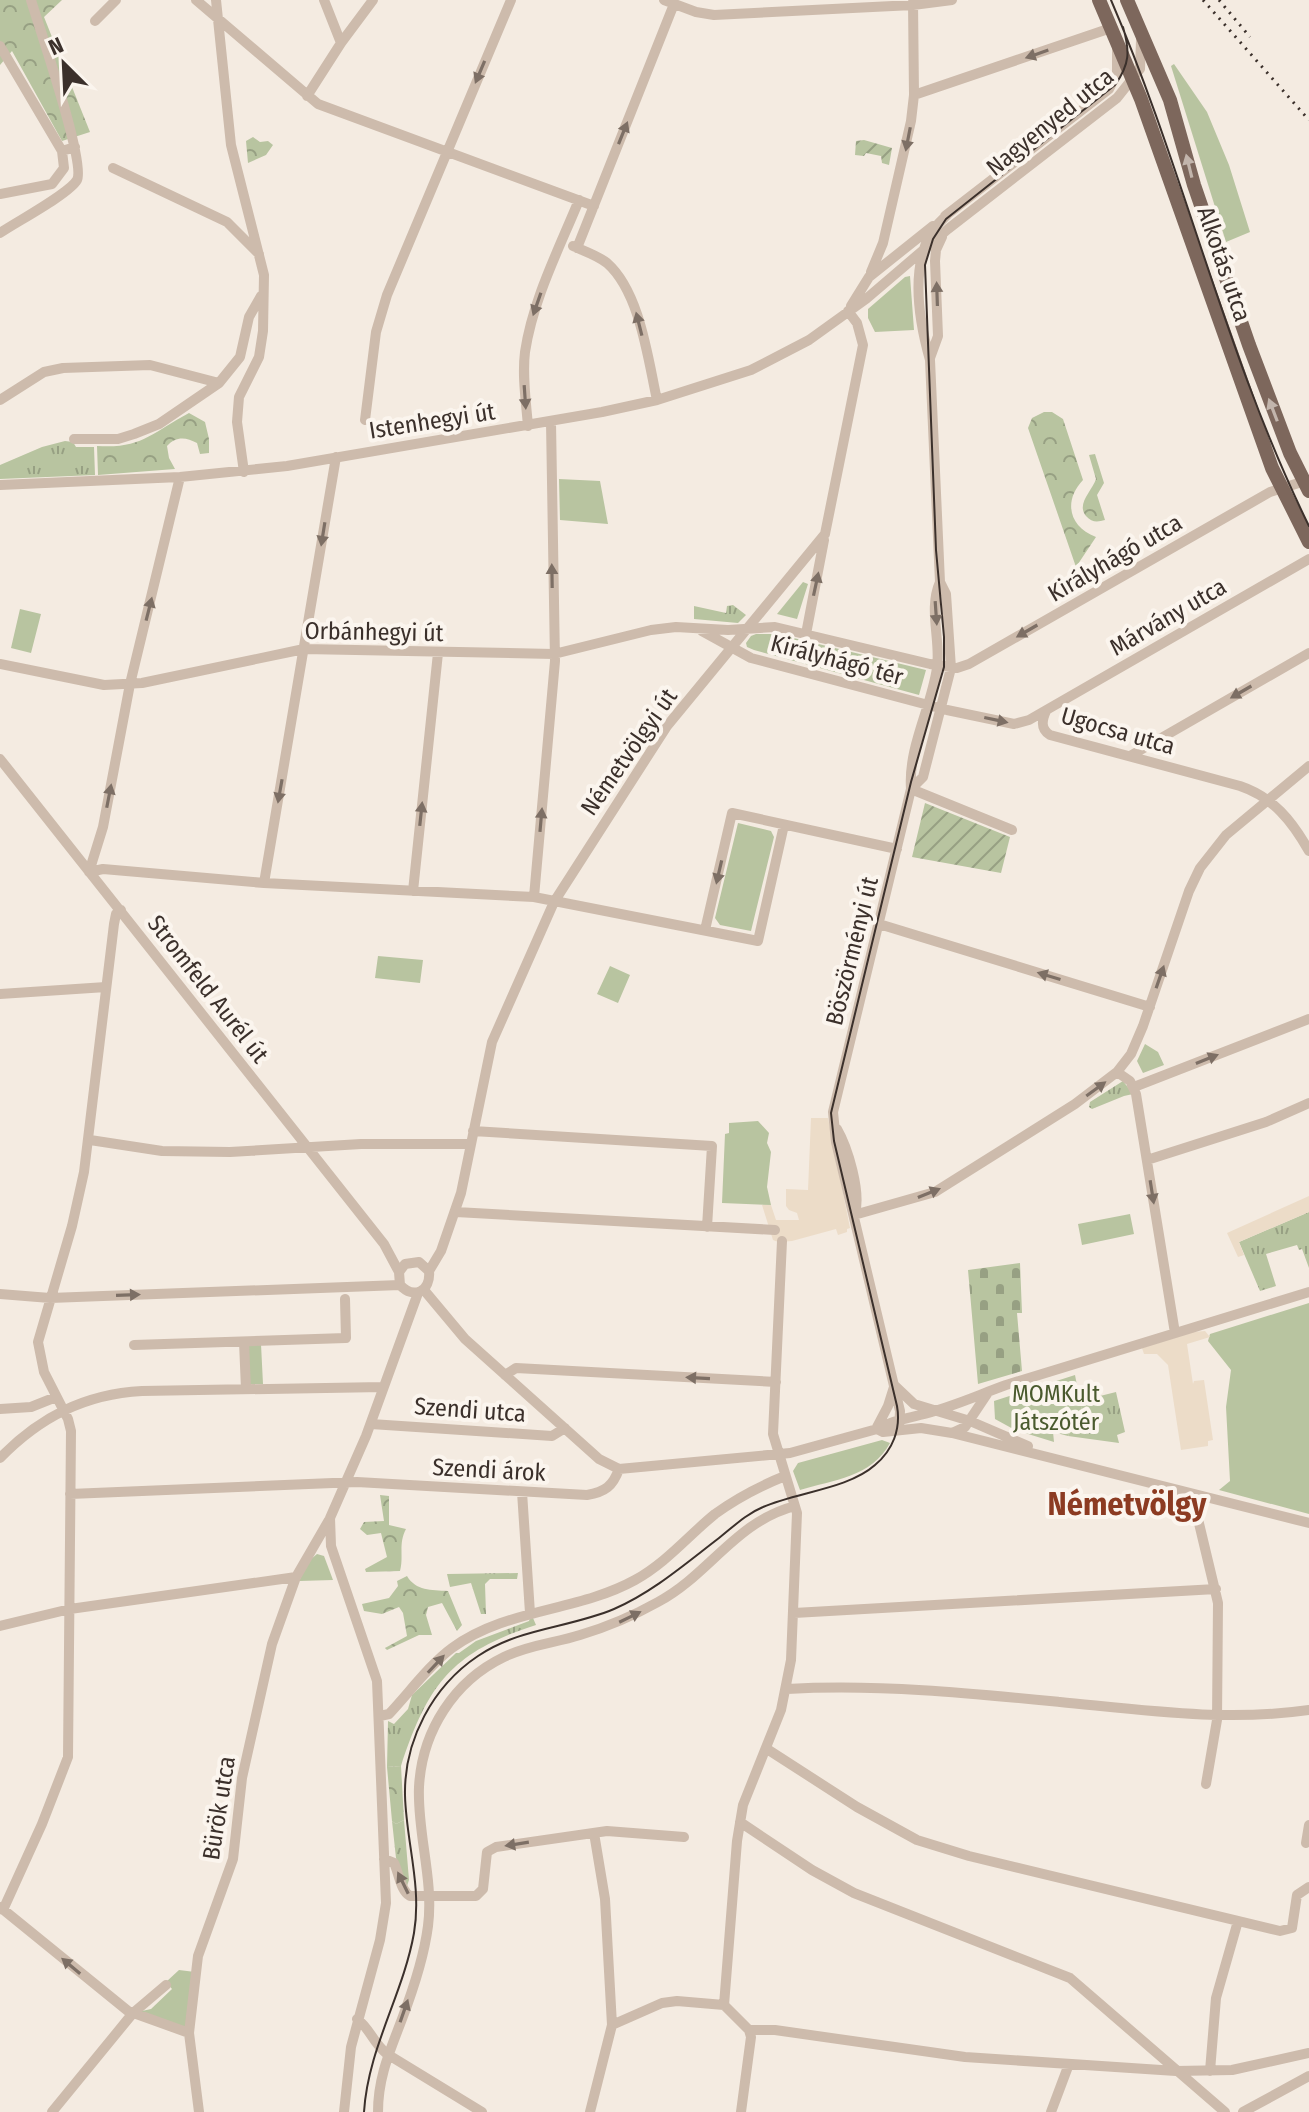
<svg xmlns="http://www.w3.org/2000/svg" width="1309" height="2112" font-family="'Fira Sans Condensed',sans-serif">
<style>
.grass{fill:url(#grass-tufts)}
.forest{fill:url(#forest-crowns)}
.cemetery{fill:url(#cemetery-stones)}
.park{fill:#b8c4a0}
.garden{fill:url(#garden-furrows)}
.plaza{fill:#ecdcc8}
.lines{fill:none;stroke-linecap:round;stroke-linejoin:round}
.stream{stroke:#7fb0b2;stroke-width:3}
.minor{stroke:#cdbbac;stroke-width:10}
.major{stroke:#7d675c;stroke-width:14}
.tram{stroke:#3b302b;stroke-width:2}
.rail{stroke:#3b302b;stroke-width:3;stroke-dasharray:2 6;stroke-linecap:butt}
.oneway{fill:#7d6f65}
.oneway2{fill:#c2b5ac}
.labels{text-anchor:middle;stroke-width:8;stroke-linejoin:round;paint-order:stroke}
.street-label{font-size:24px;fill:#3b302b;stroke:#fbf5ee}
.park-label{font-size:24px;fill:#4a5a2e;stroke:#fbf5ee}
.district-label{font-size:32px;font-weight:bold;fill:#8c3b22;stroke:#fbf5ee}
</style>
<defs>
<pattern id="grass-tufts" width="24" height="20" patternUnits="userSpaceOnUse" patternTransform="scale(2)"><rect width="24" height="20" fill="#b8c4a0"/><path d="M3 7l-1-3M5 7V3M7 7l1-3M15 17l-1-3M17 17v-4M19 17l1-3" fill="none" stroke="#97a083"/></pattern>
<pattern id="forest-crowns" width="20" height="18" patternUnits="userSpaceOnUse" patternTransform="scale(2)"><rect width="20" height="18" fill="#b8c4a0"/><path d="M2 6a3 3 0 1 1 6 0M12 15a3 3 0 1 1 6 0" fill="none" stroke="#97a083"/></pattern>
<pattern id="cemetery-stones" width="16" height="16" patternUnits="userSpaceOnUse" patternTransform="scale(2)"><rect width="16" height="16" fill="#b8c4a0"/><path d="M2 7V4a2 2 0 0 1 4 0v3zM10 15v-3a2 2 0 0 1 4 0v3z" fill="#97a083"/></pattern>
<pattern id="garden-furrows" width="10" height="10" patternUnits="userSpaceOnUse" patternTransform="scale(2)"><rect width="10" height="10" fill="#b8c4a0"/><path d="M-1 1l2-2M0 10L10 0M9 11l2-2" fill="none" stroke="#97a083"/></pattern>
</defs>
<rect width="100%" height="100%" fill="#f4ebe1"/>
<path class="grass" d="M65,441L73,442L76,447H94L95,475L0,479V465L42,447Z
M733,605L746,615L738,623L694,619V606L726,613L727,606Z
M1123,1081L1133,1094L1124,1096L1092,1109L1089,1107L1090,1102Z
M1309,1212V1268L1302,1249L1299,1250L1297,1245L1266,1254L1276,1286L1260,1291L1239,1242Z
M1116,1392L1125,1432L1117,1435L1119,1443L1068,1436L1082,1411L1080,1401Z
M518,1573L517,1579H490L485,1584L486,1614H481L471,1583L450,1587L447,1574Z
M530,1618H533L536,1625C452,1652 428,1684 401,1766L387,1767L388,1721L394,1724L408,1709L412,1695L456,1653H459L476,1641L529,1621Z
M404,1820L409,1880L407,1886L396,1858L392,1821L396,1824Z"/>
<path class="forest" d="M0,0H62L44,17L90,132L62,141L12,51L0,65Z
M253,137L260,142L268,141L273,145L266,155L248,163L246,141Z
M1044,412H1052L1063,419L1083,480C1063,501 1069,527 1096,537L1076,567L1028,428L1032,418Z
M189,413L205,422L209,439V453L200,454L197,443C186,437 176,436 167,446L169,458L175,469L98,475L97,446C142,449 151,433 189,413Z
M1095,454L1104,483L1097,495L1105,520C1098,522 1092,523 1086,516C1076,504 1092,491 1096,479L1089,455Z
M380,1495L389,1496V1525L406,1529C398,1544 404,1556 400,1571L366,1572L365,1569L387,1557L381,1533L367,1535L360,1529L364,1522L384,1521Z
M407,1576C416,1591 431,1590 448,1591L462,1625L457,1631L442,1603L428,1607L426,1615L432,1635H419L387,1650L385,1648L407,1636L403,1613L399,1607L382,1614L364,1611L362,1604L389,1598L398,1586L397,1581Z
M401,1766L404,1820L396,1824L392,1821L387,1767Z"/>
<path class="cemetery" d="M1020,1263L1022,1313H1017L1022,1371L978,1384L968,1270Z"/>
<path class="park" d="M1174,64L1207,112L1229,165L1250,232L1226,242L1171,66Z
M910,276L914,330L875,332L868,318V309L905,277Z
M559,479L600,481L608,524L560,520Z
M803,582L808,584L797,619L777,614Z
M20,609L41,614L31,653L11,648Z
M756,634H777L926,670L919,695L754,650L747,647L746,643L751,636Z
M738,823L771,831L774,837L751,931L720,925L715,918Z
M378,956L423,960L420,983L375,978Z
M610,966L630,975L618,1003L597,994Z
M1145,1044L1158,1052L1164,1065L1143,1073L1137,1061Z
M758,1121L769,1133L767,1143L771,1152L767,1187L771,1205L722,1203L725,1134L729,1133V1123Z
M1130,1214L1134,1234L1082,1245L1078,1224Z
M1309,1303V1514L1219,1490L1230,1481L1226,1407L1231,1370L1208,1341L1210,1334Z
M247,1344H261L263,1384H248Z
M1075,1375L1082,1411L1068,1436L1053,1432L1054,1442L1015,1430L995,1419L994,1401Z
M882,1440L890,1443C872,1477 833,1480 800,1490L793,1471L798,1463Z
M317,1554L324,1556L333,1580L299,1581L310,1560Z
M179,1970L195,1972L189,2033L133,2013L151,2009L172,1989L166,1982Z"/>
<path class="garden" d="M864,140L892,148L889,165L882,163L881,156L866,153L864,156L855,155L856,141Z
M925,803L1010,837L1001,873L912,857Z"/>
<path class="plaza" d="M811,1118H828L850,1228L847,1229V1232L838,1235L836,1229L792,1241L778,1242L773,1240L762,1205H771L776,1220H799L797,1213L789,1210L786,1206V1189L808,1190Z
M1309,1196V1212L1239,1242L1244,1255L1238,1257L1227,1233Z
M1205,1331L1210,1337L1187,1344L1193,1384L1194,1381L1204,1380L1213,1440L1208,1441V1446L1181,1450L1168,1365L1157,1354H1144L1142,1348L1193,1332Z"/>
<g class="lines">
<path class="stream" d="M809,653L854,665"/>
<path class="minor" d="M196,0L318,104L594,206
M216,0L231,145L264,275L263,331L259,357L239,397L237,422L244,472
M324,0L341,43
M664,0L696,12L714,15L913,5L952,0
M95,21L116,0
M0,46L62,151L75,147
M914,95L1111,28
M307,96L341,43L373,0
M113,168L227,222L259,254
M0,194L52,184L64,168L62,151
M945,216L1109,89L1117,73V50
M0,233C16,222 69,194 77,180C86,163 39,27 31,0
M573,246C584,251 597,255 607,263C640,292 648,359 657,400
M577,248L674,4
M871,272L883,243L911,121L914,95L913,2
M851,306L869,277L933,226
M930,358L938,336L935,261L936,250L942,237
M0,400L44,372L63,368L150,365L219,383
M365,420L376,332L387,295L511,0
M528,426C526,401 522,376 525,352C533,299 559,249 579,200
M74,439H118L134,434L159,424L219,383L240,357L249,317L261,296
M0,485L180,477L287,466L602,412L657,400L751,370L809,340L866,299L948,229L1117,98L1140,69L1141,40
M702,631L751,658L947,710L1014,724L1029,720L1309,559
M806,634L824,540
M0,664L104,685L142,683L304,649L554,654L651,630L676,627L728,630L775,627L930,664L957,668L969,664L1270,492L1308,480
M1046,711C1042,720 1040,729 1050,735L1240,786C1273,797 1292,821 1309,851
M1130,756L1309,653
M0,759L384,1244L399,1272L400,1285C414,1300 431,1291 429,1271L419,1262L405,1264L399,1272
M911,789L923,777L951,668L946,594L940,582L930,360C919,321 910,270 931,233C935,226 942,220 948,214
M911,789L1012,830
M89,872L103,869L264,883L534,897L758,941L784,825
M89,872L103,827L130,684L180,477
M264,883L336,457
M413,891L438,653
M534,897L555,661L551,422
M879,924L1150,1007
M705,930L732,813L897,849
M0,994L106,987
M1117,1072L1130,1081L1136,1094L1175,1333
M1134,1087L1309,1019
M837,1129C848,1148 861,1192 855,1213
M473,1131L712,1146L707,1227
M90,1140L162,1151L230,1152L361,1144H471
M1147,1160L1266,1122L1309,1103
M456,1212L775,1230
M854,1215L935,1192L1075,1104L1117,1072L1131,1054L1143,1026L1189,891L1200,868L1226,835L1309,766
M429,1271L441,1251L461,1193L492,1042L554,902L667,726L825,534L863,345L857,323L848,311
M424,1290L465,1339L599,1459L619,1469L790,1453L877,1429L883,1432L921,1428L952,1433L1309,1523
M0,1294L50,1298L400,1285
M244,1342L246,1389
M134,1345L346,1338L345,1299
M505,1375L516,1368L776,1382
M895,1386L914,1404L970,1421L1028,1446
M0,1409L31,1407L56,1397
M371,1424L552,1436L565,1428
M877,1427L888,1406L894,1387
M877,1429C891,1421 904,1419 920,1415C950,1408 978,1395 1006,1385L1309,1292
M899,1430L900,1411L836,1142L833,1112L911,789C908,747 931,709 937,668C941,640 928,609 940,582
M952,1433L965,1427L987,1394
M0,1458C40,1417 85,1394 142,1391L383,1387
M522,1492L530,1613
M70,1494L357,1482L587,1495C605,1492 613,1486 619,1469
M1192,1494L1218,1603L1217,1720L1206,1784
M794,1613L1216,1589
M0,1626L70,1609L296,1577
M787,1689C879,1684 969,1693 1060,1702C1143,1710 1226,1722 1309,1710
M380,1716L389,1714C408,1694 430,1664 452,1648C507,1608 577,1612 635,1580C666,1563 688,1536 715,1514C737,1498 760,1486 785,1476
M767,1749L857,1807L917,1840L969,1856L1280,1931L1292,1928L1297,1895L1309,1887
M740,1822L812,1870L854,1893L1070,1978L1225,2112
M1306,1843L1309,1825
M384,1859L394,1863C399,1873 400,1890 410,1896H476L483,1889L487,1852L496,1847L607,1831L684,1837
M0,1907L128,2011L189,2033
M3,1910L42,1824L68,1757L71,1431L68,1419L44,1372L38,1342L72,1226L84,1172L114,924L116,914L121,910
M724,2005L737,1841L743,1805L781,1710L791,1660L797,1513L773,1434L782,1241
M724,2005L749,2030L751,2037L741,2112
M357,2019C370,2028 372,2042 387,2054L482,2112
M612,2025L662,2003L677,2001L724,2005
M749,2030H775L965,2057L1176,2071L1232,2070L1309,2053
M1210,2071L1216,1998L1238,1921
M52,2112L133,2013L166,1985
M199,2112L189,2033L198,1956L233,1859L242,1778L272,1644L296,1577L329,1520
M344,2112L351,2047L380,1940L386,1903L377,1681L331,1546L330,1518L366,1436L418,1293
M378,2112C378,2077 390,2051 402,2019C413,1990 424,1957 428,1926C434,1880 417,1833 419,1787C422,1731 454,1681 504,1657C528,1645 555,1643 580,1635C607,1627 633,1616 658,1602C710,1574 735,1522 795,1506
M590,2112L612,2025L605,1899L594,1833
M1051,2112L1069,2064
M1243,2112L1309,2076"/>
<path class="major" d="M1099,0L1141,99L1272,468L1309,542
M1127,0L1170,100L1194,185L1249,345L1290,453L1309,491"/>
<path class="tram" d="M1111,0C1185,172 1226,358 1309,526
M364,2112C368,2048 403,1995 414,1933C422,1886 406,1841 405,1795C404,1740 433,1686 478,1656C519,1628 569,1628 614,1609C653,1592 685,1564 719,1538C733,1527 746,1514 763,1507C797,1492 848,1489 875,1465C893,1450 901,1429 897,1406L834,1141L831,1113L911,782L944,667V637L936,550L925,265L933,239L946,219L1115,85C1130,64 1130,51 1123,27"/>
<path class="rail" d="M1203,0L1309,120
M1219,0L1250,37"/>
</g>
<defs><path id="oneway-solid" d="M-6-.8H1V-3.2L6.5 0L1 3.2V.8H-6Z" transform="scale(2)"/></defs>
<g class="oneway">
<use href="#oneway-solid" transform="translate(1037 54) rotate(161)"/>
<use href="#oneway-solid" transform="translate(480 72) rotate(113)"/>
<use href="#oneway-solid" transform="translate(623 133) rotate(-68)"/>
<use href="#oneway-solid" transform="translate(908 139) rotate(101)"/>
<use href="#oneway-solid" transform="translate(937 294) rotate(-92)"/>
<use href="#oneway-solid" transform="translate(537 304) rotate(109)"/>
<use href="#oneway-solid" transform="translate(639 324) rotate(-104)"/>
<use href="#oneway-solid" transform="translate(525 397) rotate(86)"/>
<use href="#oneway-solid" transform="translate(323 534) rotate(99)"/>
<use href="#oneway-solid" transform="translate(552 576) rotate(-91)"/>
<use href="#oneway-solid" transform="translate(816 584) rotate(-78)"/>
<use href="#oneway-solid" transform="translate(149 609) rotate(-76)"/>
<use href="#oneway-solid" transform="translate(936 613) rotate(86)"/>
<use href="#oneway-solid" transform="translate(1027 631) rotate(150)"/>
<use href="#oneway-solid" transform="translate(1241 692) rotate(150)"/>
<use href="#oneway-solid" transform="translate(996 720) rotate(12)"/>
<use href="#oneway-solid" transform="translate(280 791) rotate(100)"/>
<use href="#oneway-solid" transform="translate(109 796) rotate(-79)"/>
<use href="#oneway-solid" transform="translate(421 814) rotate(-84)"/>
<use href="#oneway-solid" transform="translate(541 820) rotate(-85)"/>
<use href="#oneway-solid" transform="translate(719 872) rotate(103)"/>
<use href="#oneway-solid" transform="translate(1049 976) rotate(-163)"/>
<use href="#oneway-solid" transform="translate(1160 977) rotate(-71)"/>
<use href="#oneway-solid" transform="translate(1207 1059) rotate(-22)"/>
<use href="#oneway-solid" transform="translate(1096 1089) rotate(-36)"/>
<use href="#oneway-solid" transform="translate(1152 1192) rotate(81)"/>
<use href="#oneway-solid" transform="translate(929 1193) rotate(-22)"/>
<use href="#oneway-solid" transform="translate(128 1295) rotate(-2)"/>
<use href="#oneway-solid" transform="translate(698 1378) rotate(-177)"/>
<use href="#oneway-solid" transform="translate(630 1617) rotate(-26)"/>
<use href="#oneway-solid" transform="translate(436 1664) rotate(-47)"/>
<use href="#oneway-solid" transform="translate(517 1844) rotate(171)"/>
<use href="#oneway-solid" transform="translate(403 1883) rotate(-116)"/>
<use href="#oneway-solid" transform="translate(71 1966) rotate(-140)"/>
<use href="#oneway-solid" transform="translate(404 2011) rotate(-71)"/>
</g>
<g class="oneway2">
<use href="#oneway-solid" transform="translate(1189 166) rotate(-104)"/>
<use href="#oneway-solid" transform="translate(1273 410) rotate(-111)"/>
</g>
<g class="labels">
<g class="street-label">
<text transform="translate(1050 122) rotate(-39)" y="8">Nagyenyed utca</text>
<text transform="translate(1224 264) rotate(71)" y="8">Alkotás utca</text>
<text transform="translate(432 421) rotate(-9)" y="8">Istenhegyi út</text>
<text transform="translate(1115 558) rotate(-30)" y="8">Királyhágó utca</text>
<text transform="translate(1168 617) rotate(-30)" y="8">Márvány utca</text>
<text transform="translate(374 632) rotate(1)" y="8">Orbánhegyi út</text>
<text transform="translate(837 660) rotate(15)" y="8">Királyhágó tér</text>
<text transform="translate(1118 731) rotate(16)" y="8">Ugocsa utca</text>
<text transform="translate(629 752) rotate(-55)" y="8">Németvölgyi út</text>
<text transform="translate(852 951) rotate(-76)" y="8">Böszörményi út</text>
<text transform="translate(208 989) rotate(52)" y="8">Stromfeld Aurél út</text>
<text transform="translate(470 1410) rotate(4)" y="8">Szendi utca</text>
<text transform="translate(489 1470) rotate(3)" y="8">Szendi árok</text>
<text transform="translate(219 1808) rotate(-81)" y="8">Bürök utca</text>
</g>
<g class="park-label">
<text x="1056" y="1402">MOMKult<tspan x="1056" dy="28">Játszótér</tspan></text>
</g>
<g class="district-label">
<text x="1127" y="1515">Németvölgy</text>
</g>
</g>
<g transform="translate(64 64) rotate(336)" stroke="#fbf5ee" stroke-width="6" paint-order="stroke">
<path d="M0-6L14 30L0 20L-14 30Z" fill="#3b302b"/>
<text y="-12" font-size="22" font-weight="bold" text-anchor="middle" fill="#3b302b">N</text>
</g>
</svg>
